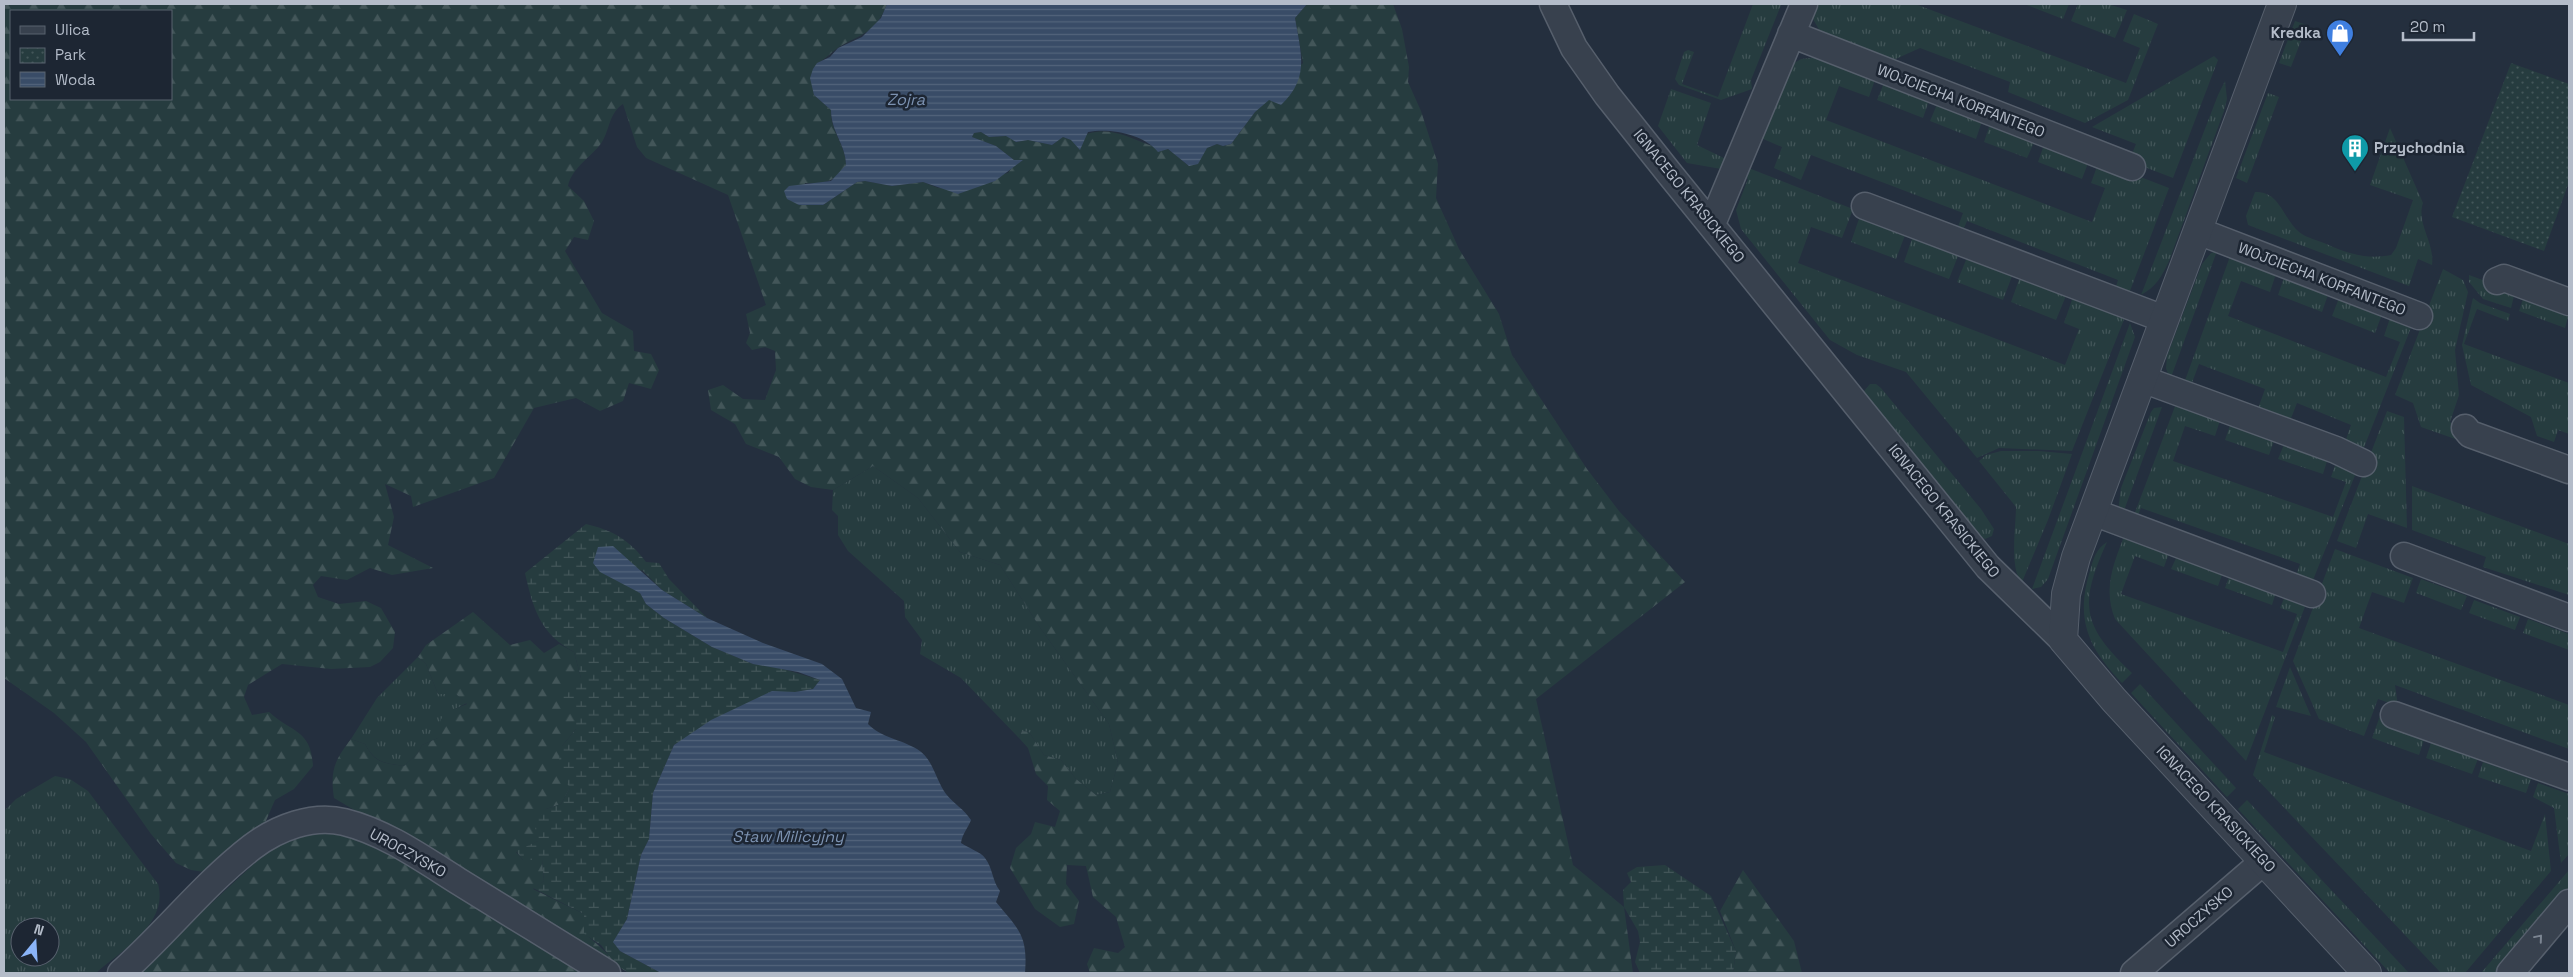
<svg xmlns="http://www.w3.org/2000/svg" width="2573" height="977" font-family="'Space Grotesk',sans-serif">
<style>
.grass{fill:url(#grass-tufts);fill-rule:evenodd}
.forest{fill:url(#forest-firs);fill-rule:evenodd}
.wetland{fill:url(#wetland-marsh)}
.park{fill:url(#park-dots)}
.water{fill:url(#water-rules)}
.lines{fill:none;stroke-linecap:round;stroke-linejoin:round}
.minor-casing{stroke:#565f6c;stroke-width:29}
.tertiary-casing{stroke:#565f6c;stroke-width:30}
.minor{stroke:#38414e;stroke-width:26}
.tertiary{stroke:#38414e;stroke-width:28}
.oneway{stroke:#7c8592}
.labels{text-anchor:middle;stroke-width:5;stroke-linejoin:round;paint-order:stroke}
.poi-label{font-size:15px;font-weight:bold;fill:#b4bcc9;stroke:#1d2633;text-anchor:end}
.street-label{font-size:15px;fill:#b4bcc9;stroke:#1d2633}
.water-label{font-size:16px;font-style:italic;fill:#7c92b1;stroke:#1d2633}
</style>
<defs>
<pattern id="grass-tufts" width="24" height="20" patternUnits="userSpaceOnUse" patternTransform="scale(1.25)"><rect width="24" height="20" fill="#263c3f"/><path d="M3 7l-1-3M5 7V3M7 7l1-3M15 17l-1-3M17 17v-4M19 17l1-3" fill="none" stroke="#435659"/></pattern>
<pattern id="forest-firs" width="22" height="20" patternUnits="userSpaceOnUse" patternTransform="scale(1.25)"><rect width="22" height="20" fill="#263c3f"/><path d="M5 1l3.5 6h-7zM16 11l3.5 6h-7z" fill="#435659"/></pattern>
<pattern id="wetland-marsh" width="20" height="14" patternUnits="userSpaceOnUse" patternTransform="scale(1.25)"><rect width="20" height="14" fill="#263c3f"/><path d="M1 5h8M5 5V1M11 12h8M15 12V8" fill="none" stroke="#435659"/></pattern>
<pattern id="park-dots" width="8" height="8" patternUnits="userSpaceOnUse" patternTransform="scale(1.25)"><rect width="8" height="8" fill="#263c3f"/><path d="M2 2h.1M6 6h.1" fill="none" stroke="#435659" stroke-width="1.8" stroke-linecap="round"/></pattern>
<pattern id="water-rules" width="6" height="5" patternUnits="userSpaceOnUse" patternTransform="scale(1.25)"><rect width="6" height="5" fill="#394c67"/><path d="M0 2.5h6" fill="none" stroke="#53647b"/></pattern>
</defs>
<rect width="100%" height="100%" fill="#242f3e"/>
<path class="grass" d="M1753,4H1796L1794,6L1781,5L1751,80L1752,89L1721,100L1679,85L1675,79L1684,52L1688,50L1694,52L1682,84L1718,97Z
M1814,4H1915L2126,83L2140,48L2123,41L2134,14L2158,24L2128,100L2085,123L2008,92L2010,82L1920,48L1889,62L1822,35L1813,19Z
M2024,4H2069L2063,19Z
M2078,4H2108L2127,10L2115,38L2071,21Z
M2295,21L2307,25L2291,67L2279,63Z
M2214,56L2218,60L2173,178L2129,161L2136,144L2092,127Z
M1820,57L1876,77L1869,97L1839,86L1826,120L2092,222L2105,188L2091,183L2099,161L2169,188L2130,291L2125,296L2114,293L2118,280L1967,221L1961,235L1956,232L1963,213L1811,155L1801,180L1774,168L1782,147L1761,138L1786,68L1801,59Z
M2225,81L2227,99L2224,111L2169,261C2162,276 2156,287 2141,295L2218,95Z
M1884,83L1930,98L1923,118L1877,100Z
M1671,89L1711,103L1697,145L1730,161L1727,170L1687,163L1658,126Z
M2268,93L2279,97L2247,183L2236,178Z
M1938,102L1983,118L1976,139L1930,121Z
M1991,121L2036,138L2027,158L1984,142Z
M2390,128L2423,203C2416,223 2435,243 2432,265L2418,259L2409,286L2248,225L2246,216L2255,192C2281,190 2284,223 2302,234C2308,238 2317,240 2324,243C2347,253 2365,260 2391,255L2396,248L2413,200L2370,185Z
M2045,142L2090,158L2082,179L2038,162Z
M1746,167L1853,209L1842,238L1811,227L1798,263L2065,365L2079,329L2064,323L2074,294L2125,317L2072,451L1999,448L1977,458L1906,372L1857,355L1830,340L1741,229L1736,210L1748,179L1741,175Z
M1861,213L1907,230L1896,259L1851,242Z
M1914,233L1960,251L1949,279L1904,262Z
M2217,251L2170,380L2166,368L2167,356L2202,264L2211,253Z
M2232,251L2278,268L2270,292L2241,281L2228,316L2386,377L2400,342L2384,336L2392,312L2414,320L2361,455L2343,448L2351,425L2297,403L2288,426L2256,414L2265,389L2199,364L2190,388L2183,386Z
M1968,255L2014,271L2003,300L1957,282Z
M2443,269L2463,280L2468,292L2455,350L2459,395L2450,422L2463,433L2461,441L2421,427L2413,403L2395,395Z
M2286,272L2330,289L2322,312L2278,295Z
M2021,274L2068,291L2056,320L2011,302Z
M2469,275L2515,292L2511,308L2483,299L2469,282Z
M2341,293L2384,309L2375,333L2332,316Z
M2524,296L2569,313L2565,328L2519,311Z
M2473,298L2480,303L2510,314L2508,321L2477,309L2464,344L2569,383V434L2558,430L2554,442L2537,436L2531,417L2471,385L2462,345Z
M2130,323L2135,337L2048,579L2041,587L2032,589Z
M1870,384H1876L1881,388L1981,509L1994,529L1992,536L1985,539L1979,536L1866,396L1864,391Z
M2177,401L2221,417L2215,436L2185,426L2173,461L2333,517L2346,482L2331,477L2337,460L2358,468L2309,590L2293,584L2300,564L2141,508L2134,525L2131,523Z
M2162,407L2122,516L2118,511L2121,488L2151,412L2154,408Z
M2387,411L2404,417L2407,528L2368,514L2356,548L2337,541Z
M2231,422L2275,438L2269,455L2225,440Z
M2285,442L2328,458L2323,474L2278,459Z
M2001,451H2039L2072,454L2048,520L2022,582C2009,571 2016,525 2016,507L1979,461L1986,455Z
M873,466L918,498L960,552L1000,565L1041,629L1109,724L1118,763L1110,792L1096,795L1076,779L1061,760L1044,755L1029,732L1022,731L1019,738L961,678L920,654L922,640L905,617L904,601L848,551L838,535V516L832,510L833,490Z
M2412,486L2569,544V595L2483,567L2486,557L2412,530Z
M2126,531L2169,553L2164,567L2135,556L2121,594L2283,652L2297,614L2280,608L2285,596L2306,604L2246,761L2115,619C2102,587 2115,561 2126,531Z
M2107,542C2079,604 2081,625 2132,673L2122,683C2088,648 2075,619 2090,571C2093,559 2096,549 2107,542Z
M2335,549L2413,578L2404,603L2372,592L2359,628L2569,705V749L2395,685L2398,706L2378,699L2364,736L2319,719L2293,661Z
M2177,556L2223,572L2218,586L2171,569Z
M2230,574L2276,592L2272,605L2225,588Z
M2421,579L2467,596L2461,610L2416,593Z
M2474,600L2520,617L2515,630L2469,613Z
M2528,619L2569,634V650L2523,633Z
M418,657L426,664L438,694H456L467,703L453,710L438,738L422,745L418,753L404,766C384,763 375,763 365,744L351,739L377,698Z
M2290,667L2311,716L2276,707Z
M2140,684L2236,788L2227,797L2131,693Z
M2272,715L2275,717L2264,752L2531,851L2545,814L2551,871L2465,973H2441L2253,775Z
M2380,716L2392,721L2390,728L2424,740L2419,755L2372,738Z
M2431,743L2478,759L2472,774L2426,758Z
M2483,762L2531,779L2526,793L2478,777Z
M55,776L70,779L88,791L158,884C169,924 122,950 96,973H4V811L16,799ZM20,927H50V957H20Z
M2538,783L2569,794V854L2561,863L2554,808L2533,797Z
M2247,800L2409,973H2390L2238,809Z
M2569,870V887L2495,973H2481Z"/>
<path class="forest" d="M4,4H887C876,33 863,33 839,47C831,52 827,58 818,63L813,85L814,95L831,110C830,131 846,145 846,165C836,182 823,184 805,183L798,205H823L857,182L865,181L892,186L923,182L938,188L1008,173L1013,166L1023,160H1014L996,146L972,137L974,133L981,132L989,137L1007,136L1016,142L1028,140L1052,145L1063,137L1071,140C1105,124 1119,133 1152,146C1157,148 1162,147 1167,149C1175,153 1182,161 1189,166L1207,148L1217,144L1223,146L1231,144L1255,112L1303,63L1295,18L1307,4H1393L1402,29L1409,67L1408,82L1421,111L1438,164L1436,198L1459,249L1499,314L1512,355L1587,469L1619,511L1685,582L1536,699L1573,865L1624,907L1633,973H1090L1087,964L1094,948L1118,953L1125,947L1116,917L1093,897L1086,866L1067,865L1066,884L1079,901L1074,924L1060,927L1035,909L1010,868L1016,848L1031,834L1035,822L1055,827L1060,811L1047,800L1048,786L1036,774L1028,748L1019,738L1022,731L1029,732L1044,755L1061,760L1076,779L1096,795L1110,792L1118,763L1109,724L1041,629L1000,565L960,552L918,498L873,466L833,490L811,487L795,479L779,457L746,444L735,424L711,410L708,390L723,385L743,399L765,400L776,370L775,351L765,347L752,350L746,343L750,333L746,314L766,305L728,195L646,158L637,147L623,104C609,113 610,129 602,142C592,157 572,167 568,186L584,201L594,221L588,240L574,237L565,251L602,313L633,331L634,351L651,354L659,370L651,389L629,383L623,401L600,411L576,398L534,408L494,478L413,507L411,496L385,484L394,517L388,545L433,568L392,575L370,568L347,580L321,576L313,585L318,597L339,604L366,601L381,608L395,632L393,648L380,662L370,667L331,669L282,664L248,685L244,697L252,715L269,712C292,733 311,729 313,766L294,789L275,800L265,823L219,864L204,872L191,870L176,863L151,834L86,742L54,713L4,678ZM11,11H171V99H11Z
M473,612L510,645L530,640L544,653L559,644L574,652L581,678L576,713V729L562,746L570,788L561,804L546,809L538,841L516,852L523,860H542L544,881L533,889L584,914L585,934C601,946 613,961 629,973L334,798C330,771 334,761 351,739L365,744C375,763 383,763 404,766L418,753L422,745L438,738L441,719L452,710L467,704L456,694H438L426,664L418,657L426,645Z
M316,832L342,833L395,853L587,973H136L268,851L290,836Z
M1743,870L1794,941L1802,973H1733L1736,951L1720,911Z"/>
<path class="wetland" d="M586,524C612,530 630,540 646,562L659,563L669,579L707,618L662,590L642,570L622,582L640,593L646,604L664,618L712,647L753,664L773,666L820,680L813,689L795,692H771L674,745L653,793L649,839L641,855L627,919L614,942L620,951L661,973H629L614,962L601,945L584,934V914L533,888L544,881L542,860H523L516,851L538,841L534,823L546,809L561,804L570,788L557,768L562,746L576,729V713L561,704L564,687L581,678L574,652C540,634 533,608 525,573Z
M1665,865L1711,896L1736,951L1733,973H1640L1635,962L1640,942L1638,931L1624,907L1623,890L1631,882L1627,873L1637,867Z"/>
<path class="park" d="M2511,63L2569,84V182L2544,251L2452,217Z"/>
<path class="water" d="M887,4H1307L1295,18C1301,54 1310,77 1281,105L1269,100L1255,112L1231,144L1223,146L1217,144L1207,148L1198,164L1189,166L1168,149L1158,152C1143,134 1111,128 1088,132L1080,150L1071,140L1063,137L1052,145L1028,140L1016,142L1006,136L989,137L981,132L974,133L972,137L996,146L1014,160H1023L995,181L958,194L923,182L892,186L865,181L857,182L823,205H799L787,199L784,191L789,186L831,181L846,165C846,145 831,132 831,110L814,95L810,78L813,69L817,63L830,57L838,48L862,37L881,18Z
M613,546L662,590L707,618L763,643L822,664L842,679L856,708L871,712L868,724C882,738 900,739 917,749C933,758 936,781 946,794C954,804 964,809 971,820C968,828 962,834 961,843C968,848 981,852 985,858C993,868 992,881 1000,891L996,902C1019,930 1028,935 1025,973H661L620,951L613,942L627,919L641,855L649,839L653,793L674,745L711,720L772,691L795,692L813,689L820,680L798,672L753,664L712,647L664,618L646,604L640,593L600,572L593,563L598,547Z"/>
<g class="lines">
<g class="minor-casing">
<path id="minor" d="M1553,4L1574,48L1607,95L1669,173L1988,567L2063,640
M1791,34L2132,167
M1865,206L2164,319
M1712,224L1804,4
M2198,231L2419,316
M2497,281L2504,278L2569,302
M2142,379L2336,450L2363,463
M2465,428L2470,434L2569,470
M2093,512L2312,594
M2404,556L2569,618
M2394,715L2569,777
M121,973C166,933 204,884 252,847C277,828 313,814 344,822C385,832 423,859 458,881C508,912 557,942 607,973
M2134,973L2264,861
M2510,973L2569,903"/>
</g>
<g class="tertiary-casing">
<path id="tertiary" d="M2282,4L2076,557L2066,594L2063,640L2114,700L2367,973"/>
</g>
<use href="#minor" class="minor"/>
<use href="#tertiary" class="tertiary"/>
</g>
<defs><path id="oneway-chevron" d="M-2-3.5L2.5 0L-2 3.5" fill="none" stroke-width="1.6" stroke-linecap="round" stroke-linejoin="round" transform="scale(1.25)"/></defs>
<use class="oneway" href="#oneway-chevron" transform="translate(2539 938) rotate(-50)"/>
<defs>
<g id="shop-pin" transform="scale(1.4375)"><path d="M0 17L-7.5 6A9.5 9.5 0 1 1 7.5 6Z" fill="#3f7fe0" stroke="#1d2633"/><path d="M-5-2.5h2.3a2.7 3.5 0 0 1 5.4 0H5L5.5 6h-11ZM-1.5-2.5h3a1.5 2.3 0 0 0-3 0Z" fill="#fff"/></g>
<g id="building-pin" transform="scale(1.4375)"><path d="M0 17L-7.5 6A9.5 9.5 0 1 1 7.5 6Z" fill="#0f9aa8" stroke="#1d2633"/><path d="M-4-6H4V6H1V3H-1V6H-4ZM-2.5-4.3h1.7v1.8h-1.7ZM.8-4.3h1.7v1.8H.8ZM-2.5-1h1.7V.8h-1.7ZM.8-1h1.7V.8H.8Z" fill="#fff"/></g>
</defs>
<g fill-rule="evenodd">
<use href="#shop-pin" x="2340" y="33"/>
<use href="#building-pin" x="2355" y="148"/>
</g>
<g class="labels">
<g class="poi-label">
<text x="2321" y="38">Kredka</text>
<text x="2374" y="153" text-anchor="start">Przychodnia</text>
</g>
<g class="street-label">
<text transform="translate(1961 101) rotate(21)" y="5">WOJCIECHA KORFANTEGO</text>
<text transform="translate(1689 196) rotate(51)" y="5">IGNACEGO KRASICKIEGO</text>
<text transform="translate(2322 279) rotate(21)" y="5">WOJCIECHA KORFANTEGO</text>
<text transform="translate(1944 511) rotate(51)" y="5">IGNACEGO KRASICKIEGO</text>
<text transform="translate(2216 809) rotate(47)" y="5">IGNACEGO KRASICKIEGO</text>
<text transform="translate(408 853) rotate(29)" y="5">UROCZYSKO</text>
<text transform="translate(2199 917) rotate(-41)" y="5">UROCZYSKO</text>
</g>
<g class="water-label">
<text x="906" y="105">Zojra</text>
<text x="788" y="842">Staw Milicyjny</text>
</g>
</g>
<rect width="2573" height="977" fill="none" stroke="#b4bcc9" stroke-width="10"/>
<rect x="10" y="10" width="162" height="90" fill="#1d2633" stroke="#59626f"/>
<rect x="20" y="26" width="25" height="8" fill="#38414e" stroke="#59626f"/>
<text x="55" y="35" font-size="15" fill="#b4bcc9">Ulica</text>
<rect x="20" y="48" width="25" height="15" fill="url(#park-dots)" stroke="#59626f"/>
<text x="55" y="60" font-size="15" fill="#b4bcc9">Park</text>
<rect x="20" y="72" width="25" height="15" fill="url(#water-rules)" stroke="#59626f"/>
<text x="55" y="85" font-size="15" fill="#b4bcc9">Woda</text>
<g transform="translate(35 942) rotate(18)"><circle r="24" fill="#1d2633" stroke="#59626f"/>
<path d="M0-4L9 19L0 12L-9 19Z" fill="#8ab4f8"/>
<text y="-8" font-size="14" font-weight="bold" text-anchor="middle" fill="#b4bcc9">N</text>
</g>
<path d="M2403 32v8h71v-8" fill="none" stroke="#b4bcc9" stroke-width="2.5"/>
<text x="2410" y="32" font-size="15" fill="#b4bcc9" stroke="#1d2633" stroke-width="4" paint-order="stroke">20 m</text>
</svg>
